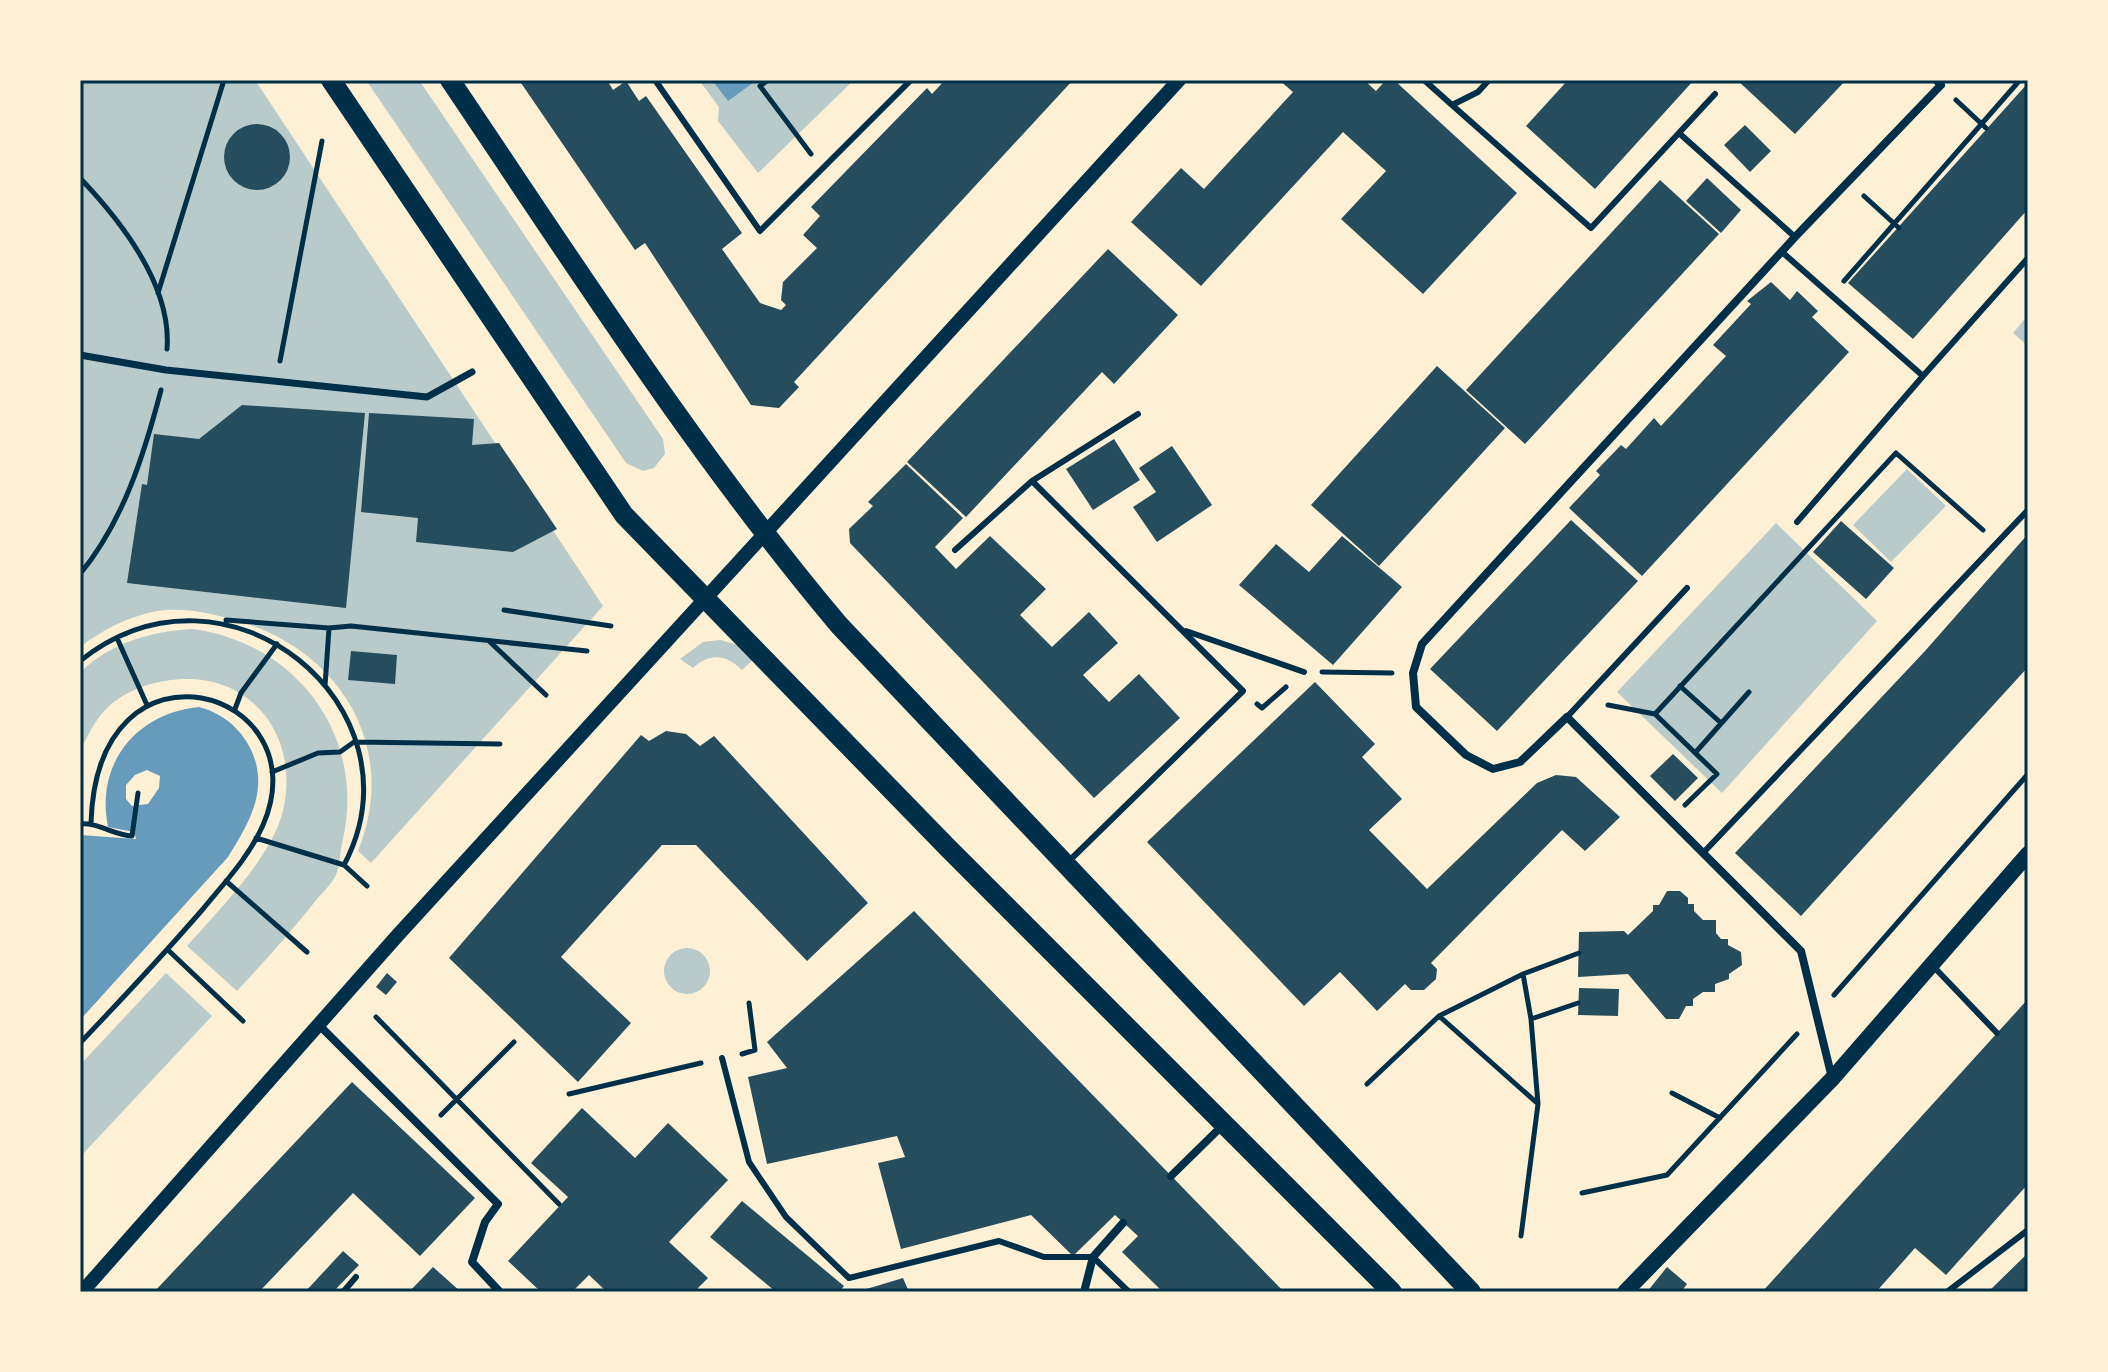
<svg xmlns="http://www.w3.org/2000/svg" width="2108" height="1372" font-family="'DM Sans',sans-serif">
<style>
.green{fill:#b9caca}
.water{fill:#669bbc;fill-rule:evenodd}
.building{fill:#264d5e}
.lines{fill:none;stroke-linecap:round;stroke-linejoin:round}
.path{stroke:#003049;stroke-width:5}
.service{stroke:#003049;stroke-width:6}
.pedestrian{stroke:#003049;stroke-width:7}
.minor{stroke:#003049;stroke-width:8}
.tertiary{stroke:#003049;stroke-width:14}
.secondary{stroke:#003049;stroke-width:16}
.primary{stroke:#003049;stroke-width:20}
.neatline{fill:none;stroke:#003049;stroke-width:3}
</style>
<rect width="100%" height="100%" fill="#fdf0d5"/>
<path class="green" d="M80,80H255L603,606L371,863L358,851C400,747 340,649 235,620C211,613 182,607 157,611C127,617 104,629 80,647Z
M366,80H419L663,439L665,454L654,468L643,471L626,463Z
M699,80H854L758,173L718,121L719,107Z
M2028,315V346L2013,333Z
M1907,469L1946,506L1891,562L1853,525Z
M1776,523L1877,621L1722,793L1617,692Z
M193,629C296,643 366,735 343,839C340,850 340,866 336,875C331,885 320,895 313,904C289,934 264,962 237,991L187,946C219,909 275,855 284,806C299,729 244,667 165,681C144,684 120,694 105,710C94,722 87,737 80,751V673C109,643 152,631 193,629Z
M720,640L738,645L755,658L742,670C726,654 709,653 693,668L680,659L703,642Z
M664 971a23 23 0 1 1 46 0a23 23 0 1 1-46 0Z
M166,973L212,1016L80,1157V1065Z"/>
<path class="water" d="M712,80H757L728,101Z
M199,707C235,716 261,750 258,787C256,812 241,836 228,857L80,1020V835L136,839L134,832L108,827C95,763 137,713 199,707ZM147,770L160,776L159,788L148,804L132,806L126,799V785L135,775Z"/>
<path class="building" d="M519,80H607L613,90L626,81L639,101L646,96L742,233L722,249L760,303L781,310L786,305L781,300L783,282L817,248L803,235L820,216L811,207L927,88L932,94L945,80H1073L794,382L799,387L779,408L751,405L645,243L635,250Z
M1279,80H1364L1376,91L1386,80H1394L1517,193L1423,294L1341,219L1386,171L1343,132L1201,286L1131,222L1181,168L1204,189L1293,92Z
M1568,80H1694L1595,189L1526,126Z
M1737,80H1846L1795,134Z
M2028,83V209L1913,339L1848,283Z
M224 157a33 33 0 1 1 66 0a33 33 0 1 1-66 0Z
M1745,125L1771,151L1750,172L1724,145Z
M1707,178L1741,210L1721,233L1686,201Z
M1660,180L1719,234L1525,444L1466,390Z
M1108,249L1178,315L1114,384L1102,372L966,517L907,462Z
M1771,282L1790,300L1797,291L1818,311L1812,317L1849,352L1642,576L1569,508L1600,475L1596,471L1621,445L1626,449L1654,418L1661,426L1726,356L1713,345L1751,304L1747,301Z
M1437,366L1505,428L1379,566L1311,505Z
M242,405L365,413L346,608L127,583L142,484L147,485L154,434L199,439Z
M369,413L474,419L472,445L499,443L557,529L513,552L416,542L418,518L361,512Z
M1114,439L1140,480L1093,510L1066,469Z
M1172,446L1212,505L1157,542L1133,507L1156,492L1139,468Z
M906,464L963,518L935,547L956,569L990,536L1046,589L1020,615L1052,647L1089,612L1118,643L1083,675L1109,702L1139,674L1180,718L1094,798L850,543L849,529L873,506L868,502Z
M1571,520L1638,581L1497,731L1430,669Z
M1841,521L1894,568L1866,599L1813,552Z
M2028,534V667L1801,916L1735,853L1925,651Z
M1342,536L1402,587L1333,665L1239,585L1276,544L1309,572Z
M351,651L397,655L395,684L348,680Z
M1315,682L1375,744L1362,757L1402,799L1369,830L1427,889L1537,783L1556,775L1576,777L1620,817L1585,851L1562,830L1431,963L1437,969L1436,979L1424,990H1411L1405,984L1377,1011L1340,972L1304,1006L1147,842Z
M666,731L686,734L700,746L714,736L868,903L807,961L696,845H662L561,957L631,1023L578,1082L449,958L641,735L649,741Z
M1673,754L1698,778L1675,801L1650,776Z
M1667,891H1680L1688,898V904H1694V911L1703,920H1716V933L1721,939H1728V945L1741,952L1742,965L1729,974V979L1715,984V992H1703L1693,999V1006H1686L1679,1019H1666L1628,974L1578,977L1579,932L1624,931L1628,935L1653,911V905H1659Z
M914,911L1284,1292H1163L1122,1252L1138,1236L1115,1215L1073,1256L1031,1215L901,1249L878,1163L905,1157L897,1136L767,1164L748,1077L787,1068L767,1042Z
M387,973L397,982L386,995L376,987Z
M1579,988L1619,989L1618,1016L1578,1015Z
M2028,999V1184L1946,1275L1915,1248L1876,1292H1762Z
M352,1082L475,1198L420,1256L353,1193L259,1292H154Z
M582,1108L635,1158L668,1123L728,1180L669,1242L708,1278L694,1292H607L589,1275L572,1292H541L508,1261L568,1197L531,1163Z
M742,1201L844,1286L839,1292H776L710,1237Z
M343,1251L359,1265L333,1292H305Z
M2028,1253V1292H1988Z
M433,1267L461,1292H409Z
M1667,1267L1687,1284L1681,1292H1647Z
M903,1278L909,1292H860V1291Z"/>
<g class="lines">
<path class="path" d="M768,80L760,86L811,154
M1956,100L1986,128
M80,178C121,221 172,286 167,349
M1864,196L1899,228
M1844,281L2020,80
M158,293L224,80
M280,361L322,141
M80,574C123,522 144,455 161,390
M504,610L611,626
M226,620L329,628L351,626L587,651
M117,638L147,705
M489,641L546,695
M80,661C227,543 427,707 344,865L367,886
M1322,672L1392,673
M325,686L329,628
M1680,686L1721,723
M1257,704L1262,708L1286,687
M1608,705L1655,714
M235,709L241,693L277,644
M1695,753L1749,692
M272,772L318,753L340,752L354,742L500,744
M1685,805L1717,774L1655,714L1896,453L1983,530
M80,824C97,822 114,835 132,836L138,793
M256,838L344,865
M226,881L307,952
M168,950L243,1021
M1834,995L2028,774
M1439,1016L1537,1103
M376,1017L559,1204
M1531,1019L1578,1003
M80,1043C122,999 163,955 203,909C225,882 249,857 263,825C322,690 97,622 91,823
M742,1054L755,1050L749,1003
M1367,1084L1439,1016L1523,974L1579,953
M1672,1093L1720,1118
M569,1094L701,1063
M441,1115L514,1042
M1582,1193L1667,1175L1797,1034
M1521,1236L1538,1104L1531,1019L1523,974"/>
<path class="service" d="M655,80L760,231L911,80
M1424,80L1452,105L1478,92L1489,80
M1452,105L1591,228L1715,94
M1679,133L1795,237
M1782,252L1923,376L1797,522
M1923,376L2028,258
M1032,481L1243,691L1068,862
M955,550L1032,481L1138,414
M1186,631L1304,672
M1567,717L1687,588
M1704,852L2028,510
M1933,966L1997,1033
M722,1058L749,1162L786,1217L849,1278L999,1241L1044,1257H1093L1129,1292
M343,1292L356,1277
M1947,1292L2028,1230"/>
<path class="pedestrian" d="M80,355L166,370L427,397L472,372"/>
<path class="minor" d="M318,1024L498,1204L485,1222L472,1262L500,1292
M1832,1078L1801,951L1567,717L1520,762L1493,769L1466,755L1416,707L1413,673L1422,644L1795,237L1941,85L1936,80
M1171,1176L1224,1124
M1084,1292L1093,1257L1123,1223"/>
<path class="tertiary" d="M82,1292L397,936L1179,80"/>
<path class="secondary" d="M1625,1292L1832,1079L2028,854"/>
<path class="primary" d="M331,80L624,515L948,848L1392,1292
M450,80C575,265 695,454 839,625L1471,1292"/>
</g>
<rect width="2108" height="1372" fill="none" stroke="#fdf0d5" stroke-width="164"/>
<rect x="82" y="82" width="1944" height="1208" class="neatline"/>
</svg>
